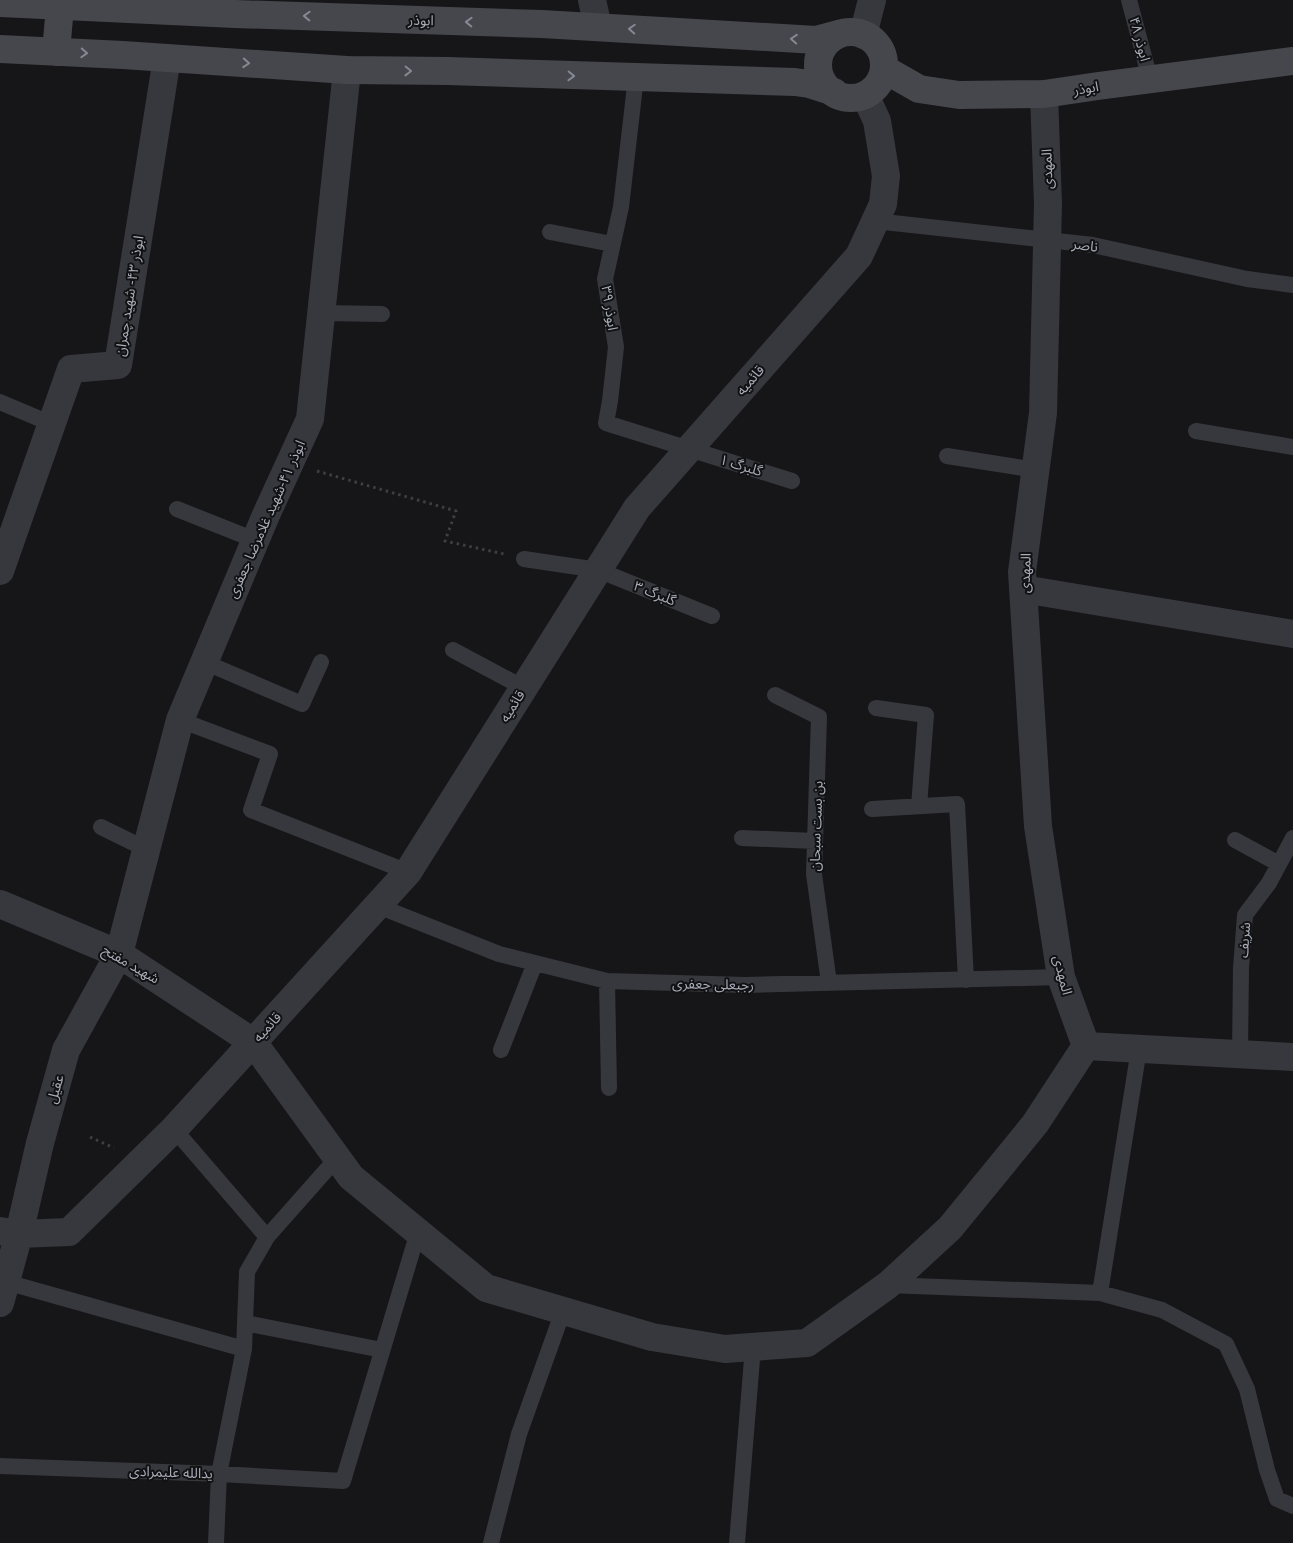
<svg xmlns="http://www.w3.org/2000/svg" width="1293" height="1543" font-family="'Noto Sans','Noto Sans Arabic',sans-serif">
<style>
.lines{fill:none;stroke-linecap:round;stroke-linejoin:round}
.path{stroke:#3d3f44;stroke-width:3;stroke-dasharray:2.5 4;stroke-linecap:butt}
.service{stroke:#37383d;stroke-width:16}
.minor{stroke:#37383d;stroke-width:28}
.tertiary{stroke:#37383d;stroke-width:28}
.secondary{stroke:#45474d;stroke-width:28}
.oneway{stroke:#858993}
.labels{text-anchor:middle;stroke-width:4;stroke-linejoin:round;paint-order:stroke}
.street-label{font-size:14px;fill:#a8adb8;stroke:#111113}
</style>
<rect width="100%" height="100%" fill="#161618"/>
<g class="lines">
<path class="path" d="M317,471L456,511L445,541L504,554
M90,1137L114,1148"/>
<path class="service" d="M1129,0L1150,79
M636,77L621,207L605,279L616,347L610,401L606,423L792,481
M875,221L1093,245L1247,279L1293,285
M550,232L612,244
M322,313L382,314
M0,402L52,424
M1196,431L1293,447
M947,456L1036,470
M177,509L255,540
M524,559L598,570L712,616
M453,650L524,688
M204,662L302,704L321,662
M775,695L819,717L814,874L829,983
M876,708L926,715L919,806
M180,720L270,754L251,810L408,872
M872,809L957,804L966,980
M101,827L146,849
M742,838L815,841
M1235,840L1279,864
M378,906L499,954L607,981L745,985L1061,977
M607,981L609,1088
M501,1050L535,963
M1240,1054L1241,968L1245,915L1269,883L1293,838
M174,1129L267,1237
M6,1282L244,1349
M888,1285L1100,1293L1139,1049
M1100,1293L1162,1310L1226,1344L1247,1389L1267,1470L1277,1499L1293,1506
M245,1323L382,1350
M0,1466L219,1474L343,1481L418,1232
M216,1543L219,1474L244,1349L247,1272L267,1237L337,1158
M491,1543L519,1434L563,1311
M737,1543L753,1347"/>
<path class="minor" d="M592,0L598,27
M1044,94L1048,204L1043,413L1022,572L1038,826L1061,977L1086,1046
M0,571L71,369L118,365L167,58
M1023,589L1293,634
M0,904L119,954L253,1042L351,1177L486,1288L652,1337L725,1349L807,1343L888,1285L950,1228L1035,1124L1086,1046
M1086,1046L1293,1057
M0,1231L19,1234L69,1232L174,1129L408,872L637,508L859,256L883,204L886,176L877,121L865,95
M0,1303L19,1234L40,1143L66,1050L119,954L180,720L266,515L310,419L347,70"/>
<path class="tertiary" d="M863,35L872,0"/>
<path class="secondary" d="M0,3L235,14L542,24L816,40L842,33
M818 65a33 33 0 1 1 66 0a33 33 0 1 1-66 0Z
M0,49L123,55L347,70L448,71L795,82L809,84L834,92
M56,52L60,6
M884,69L919,89L959,95L1044,94L1098,86L1293,61"/>
</g>
<defs><path id="oneway-chevron" d="M-2-3.5L2.5 0L-2 3.5" fill="none" stroke-width="1.6" stroke-linecap="round" stroke-linejoin="round" transform="scale(1.25)"/></defs>
<g class="oneway">
<use href="#oneway-chevron" transform="translate(307 16) rotate(-178)"/>
<use href="#oneway-chevron" transform="translate(469 22) rotate(-178)"/>
<use href="#oneway-chevron" transform="translate(632 29) rotate(-177)"/>
<use href="#oneway-chevron" transform="translate(794 39) rotate(-176)"/>
<use href="#oneway-chevron" transform="translate(84 53) rotate(3)"/>
<use href="#oneway-chevron" transform="translate(246 63) rotate(4)"/>
<use href="#oneway-chevron" transform="translate(408 71) rotate(1)"/>
<use href="#oneway-chevron" transform="translate(571 76) rotate(2)"/>
</g>
<g class="labels">
<g class="street-label">
<text transform="translate(421 20) rotate(2)" y="5">ابوذر</text>
<text transform="translate(1140 39) rotate(75)" y="5">ابوذر ۴۸</text>
<text transform="translate(1086 88) rotate(-9)" y="5">ابوذر</text>
<text transform="translate(1047 169) rotate(-92)" y="5">المهدی</text>
<text transform="translate(1085 245) rotate(8)" y="5">ناصر</text>
<text transform="translate(129 296) rotate(-81)" y="5">ابوذر ۴۳- شهید چمران</text>
<text transform="translate(610 308) rotate(81)" y="5">ابوذر ۳۹</text>
<text transform="translate(750 380) rotate(-49)" y="5">قائمیه</text>
<text transform="translate(741 465) rotate(17)" y="5">گلبرگ ۱</text>
<text transform="translate(266 519) rotate(-66)" y="5">ابوذر ۴۱-شهید غلامرضا جعفری</text>
<text transform="translate(1025 573) rotate(-88)" y="5">المهدی</text>
<text transform="translate(655 593) rotate(22)" y="5">گلبرگ ۳</text>
<text transform="translate(512 706) rotate(-58)" y="5">قائمیه</text>
<text transform="translate(816 826) rotate(-88)" y="5">بن بست سبحان</text>
<text transform="translate(1244 940) rotate(-86)" y="5">شریف</text>
<text transform="translate(131 964) rotate(30)" y="5">شهید مفتح</text>
<text transform="translate(1063 975) rotate(76)" y="5">المهدی</text>
<text transform="translate(713 984) rotate(1)" y="5">رجبعلی جعفری</text>
<text transform="translate(267 1027) rotate(-48)" y="5">قائمیه</text>
<text transform="translate(55 1089) rotate(-74)" y="5">عقیل</text>
<text transform="translate(171 1472) rotate(2)" y="5">یدالله علیمرادی</text>
</g>
</g>
</svg>
